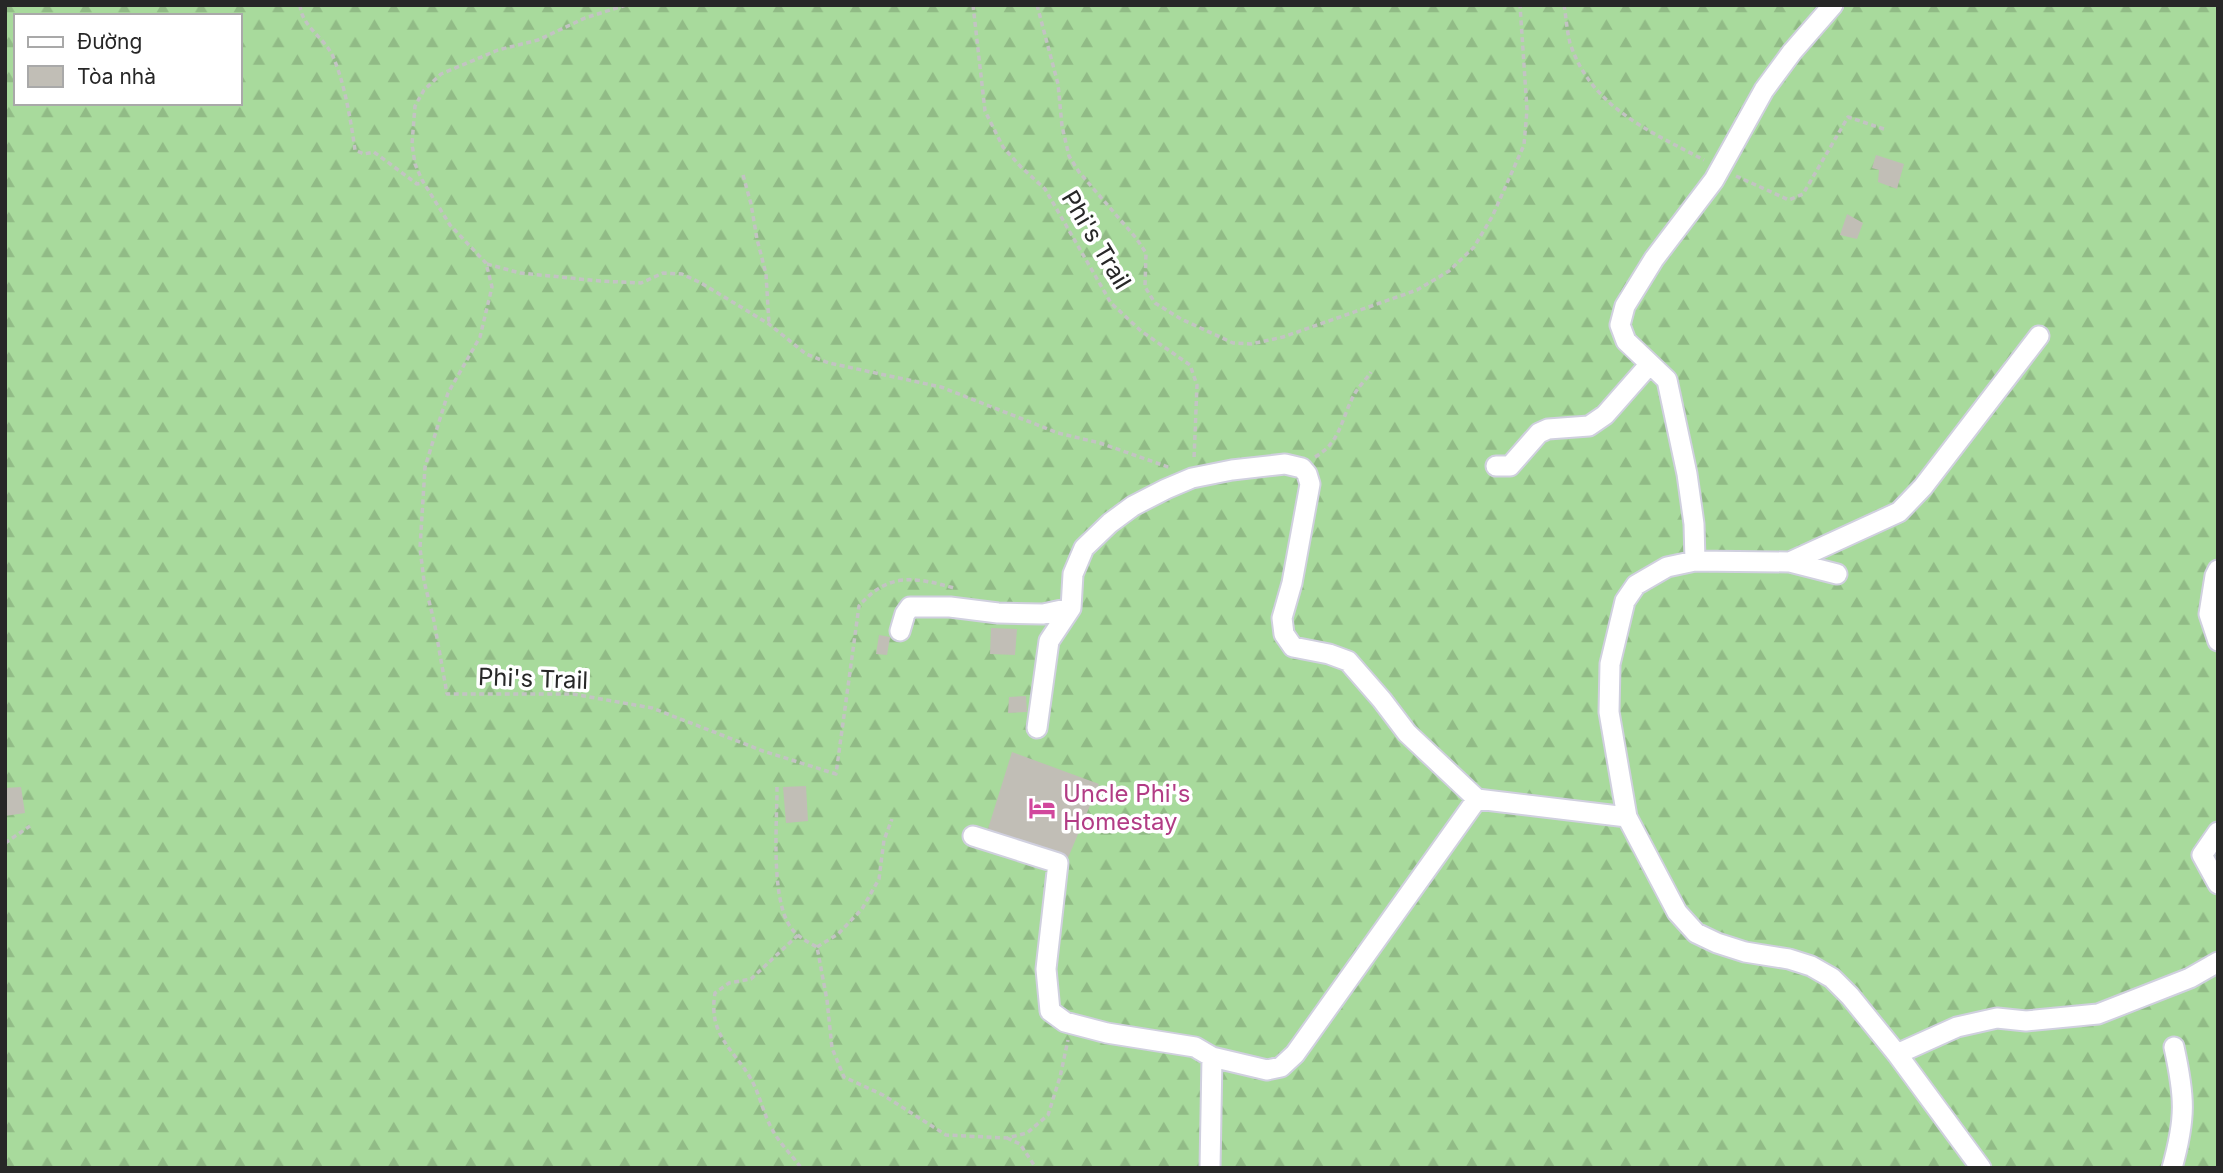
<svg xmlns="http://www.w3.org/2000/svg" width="2223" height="1173" font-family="Inter,sans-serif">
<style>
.forest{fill:url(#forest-firs);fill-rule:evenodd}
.building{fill:#c1beb6}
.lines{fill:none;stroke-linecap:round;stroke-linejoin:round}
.minor-casing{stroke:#d0d0df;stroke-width:23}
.path{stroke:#c3c3c3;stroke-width:3.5;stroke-dasharray:5 3.5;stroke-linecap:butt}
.minor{stroke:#fff;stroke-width:19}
.labels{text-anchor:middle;stroke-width:7;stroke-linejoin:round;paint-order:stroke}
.street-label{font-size:24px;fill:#272727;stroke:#fff}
.hotel-label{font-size:24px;fill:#b23c85;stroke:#fff;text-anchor:start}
</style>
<defs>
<pattern id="forest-firs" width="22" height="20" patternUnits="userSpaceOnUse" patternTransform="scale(1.75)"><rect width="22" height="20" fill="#a8da9c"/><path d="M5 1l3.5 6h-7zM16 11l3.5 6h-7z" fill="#91bb86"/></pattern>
</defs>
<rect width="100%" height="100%" fill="#e8e4da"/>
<path class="forest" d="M5,5H2218V1168H5ZM16,16H240V103H16Z"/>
<path class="building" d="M1876,155L1904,164L1897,189L1878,182L1879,170L1872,168Z
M1847,214L1863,223L1857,239L1840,235Z
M991,628L1017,629L1015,655L990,654Z
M879,635L890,637L887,655L876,654Z
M1026,696L1027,712L1008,713L1009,697Z
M1012,752L1099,784L1068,858L987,832Z
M806,786L808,821L786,823L783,787Z
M21,787L25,813L5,816V788Z"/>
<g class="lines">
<g class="minor-casing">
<path id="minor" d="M1496,466H1510L1539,433L1548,429L1589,426L1605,415L1649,365
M1695,561L1694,524L1687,474L1667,380L1626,341L1620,325L1625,306L1654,259L1714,180L1764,90L1792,52L1833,5
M1790,562L1899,512L1923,487L2039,336
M2218,570L2215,576L2209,614L2218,641
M1837,574L1790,562L1695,561L1667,567L1636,585L1625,601L1610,664L1609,712L1627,817L1677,912L1696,933L1717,943L1745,952L1789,959L1811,966L1832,978L1850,996L1897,1054L1981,1168
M900,631L905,614L910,607H950L998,613L1043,614L1071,608
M1037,728L1049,641L1071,608L1073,574L1084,548L1110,523L1133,506L1166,489L1192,478L1232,470L1285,464L1302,468L1307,474L1310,484L1292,583L1282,618L1284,634L1293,647L1329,654L1348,661L1382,700L1407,733L1477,799
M2218,832L2202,855L2218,884
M973,836L1058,863L1046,969L1050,1011L1065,1022L1107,1033L1195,1047L1212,1057L1267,1070L1281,1067L1295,1054L1477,799L1627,817
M1897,1054L1957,1027L1997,1018L2026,1021L2098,1014L2190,978L2218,962
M1210,1168L1212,1057
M2172,1168C2186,1118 2185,1097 2174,1047"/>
</g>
<path class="path" d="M300,5C302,28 326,38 334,59C345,85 351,122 355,150L364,154L374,152L417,184L423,183
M626,5L585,18L538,40L498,50L441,74L424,90L415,106L412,144L415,164L422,180L450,225L486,263L492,287L480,337L448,393L425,467L420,548L424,581L434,621L447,694H573L652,708L763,751L836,774L859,606C888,572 915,577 954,588
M973,5L985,111L1003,147L1021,167L1045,189L1111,303L1141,331L1190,365L1197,385L1194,459
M1037,5L1058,84L1062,126L1069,156L1079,172L1136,238L1146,253L1145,287L1155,303L1181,319L1233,343L1251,344L1283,337L1417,290L1449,271L1474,247L1492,217L1524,145L1527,110L1520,5
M1564,5C1566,17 1567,31 1570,43C1591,107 1649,131 1704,160
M743,175L751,204L757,239L766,274L769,324
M1736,176L1789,200L1803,194L1848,117L1884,129
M487,264L520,273L600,281L641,283L663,273L682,274L701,283L769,324L806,354L829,363L941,387L1058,433L1100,443L1171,468
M1315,457C1341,442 1341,419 1354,395C1358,387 1366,380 1371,372
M777,787C777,824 771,891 788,923C794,935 806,941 817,947L827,1000L832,1048L844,1077L883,1095L946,1135L1007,1138L1027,1133L1048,1115L1060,1077L1068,1040
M5,843L30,826
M798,935L751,979L729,983L715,993C708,1035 732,1047 751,1079C760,1095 763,1113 772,1129C779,1143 792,1155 801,1168
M817,947L838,934L862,909L879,879L884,840L892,819
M1007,1138L1020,1144L1036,1168"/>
<use href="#minor" class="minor"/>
</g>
<defs>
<g id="hotel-bare" transform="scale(2.1)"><path d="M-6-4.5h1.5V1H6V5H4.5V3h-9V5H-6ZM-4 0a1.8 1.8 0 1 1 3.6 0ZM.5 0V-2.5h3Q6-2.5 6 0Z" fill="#d1479c" stroke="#fff" stroke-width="2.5" paint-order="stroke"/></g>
</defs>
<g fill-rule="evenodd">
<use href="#hotel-bare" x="1042" y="808"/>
</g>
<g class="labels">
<g class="street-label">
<text transform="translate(1096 240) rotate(59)" y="8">Phi's Trail</text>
<text transform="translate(533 679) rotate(2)" y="8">Phi's Trail</text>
</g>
<g class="hotel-label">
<text x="1063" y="802">Uncle Phi's<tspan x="1063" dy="28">Homestay</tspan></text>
</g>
</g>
<rect width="2223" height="1173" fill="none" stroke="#272727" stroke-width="14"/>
<rect x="14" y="14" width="228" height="91" fill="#ffffff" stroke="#a9a9a9" stroke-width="2"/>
<rect x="28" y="37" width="35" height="10" fill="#ffffff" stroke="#a9a9a9" stroke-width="2"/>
<text x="77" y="49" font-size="21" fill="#272727">Đường</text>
<rect x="28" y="66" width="35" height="21" fill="#c1beb6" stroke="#a9a9a9" stroke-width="2"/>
<text x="77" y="84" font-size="21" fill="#272727">Tòa nhà</text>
</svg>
